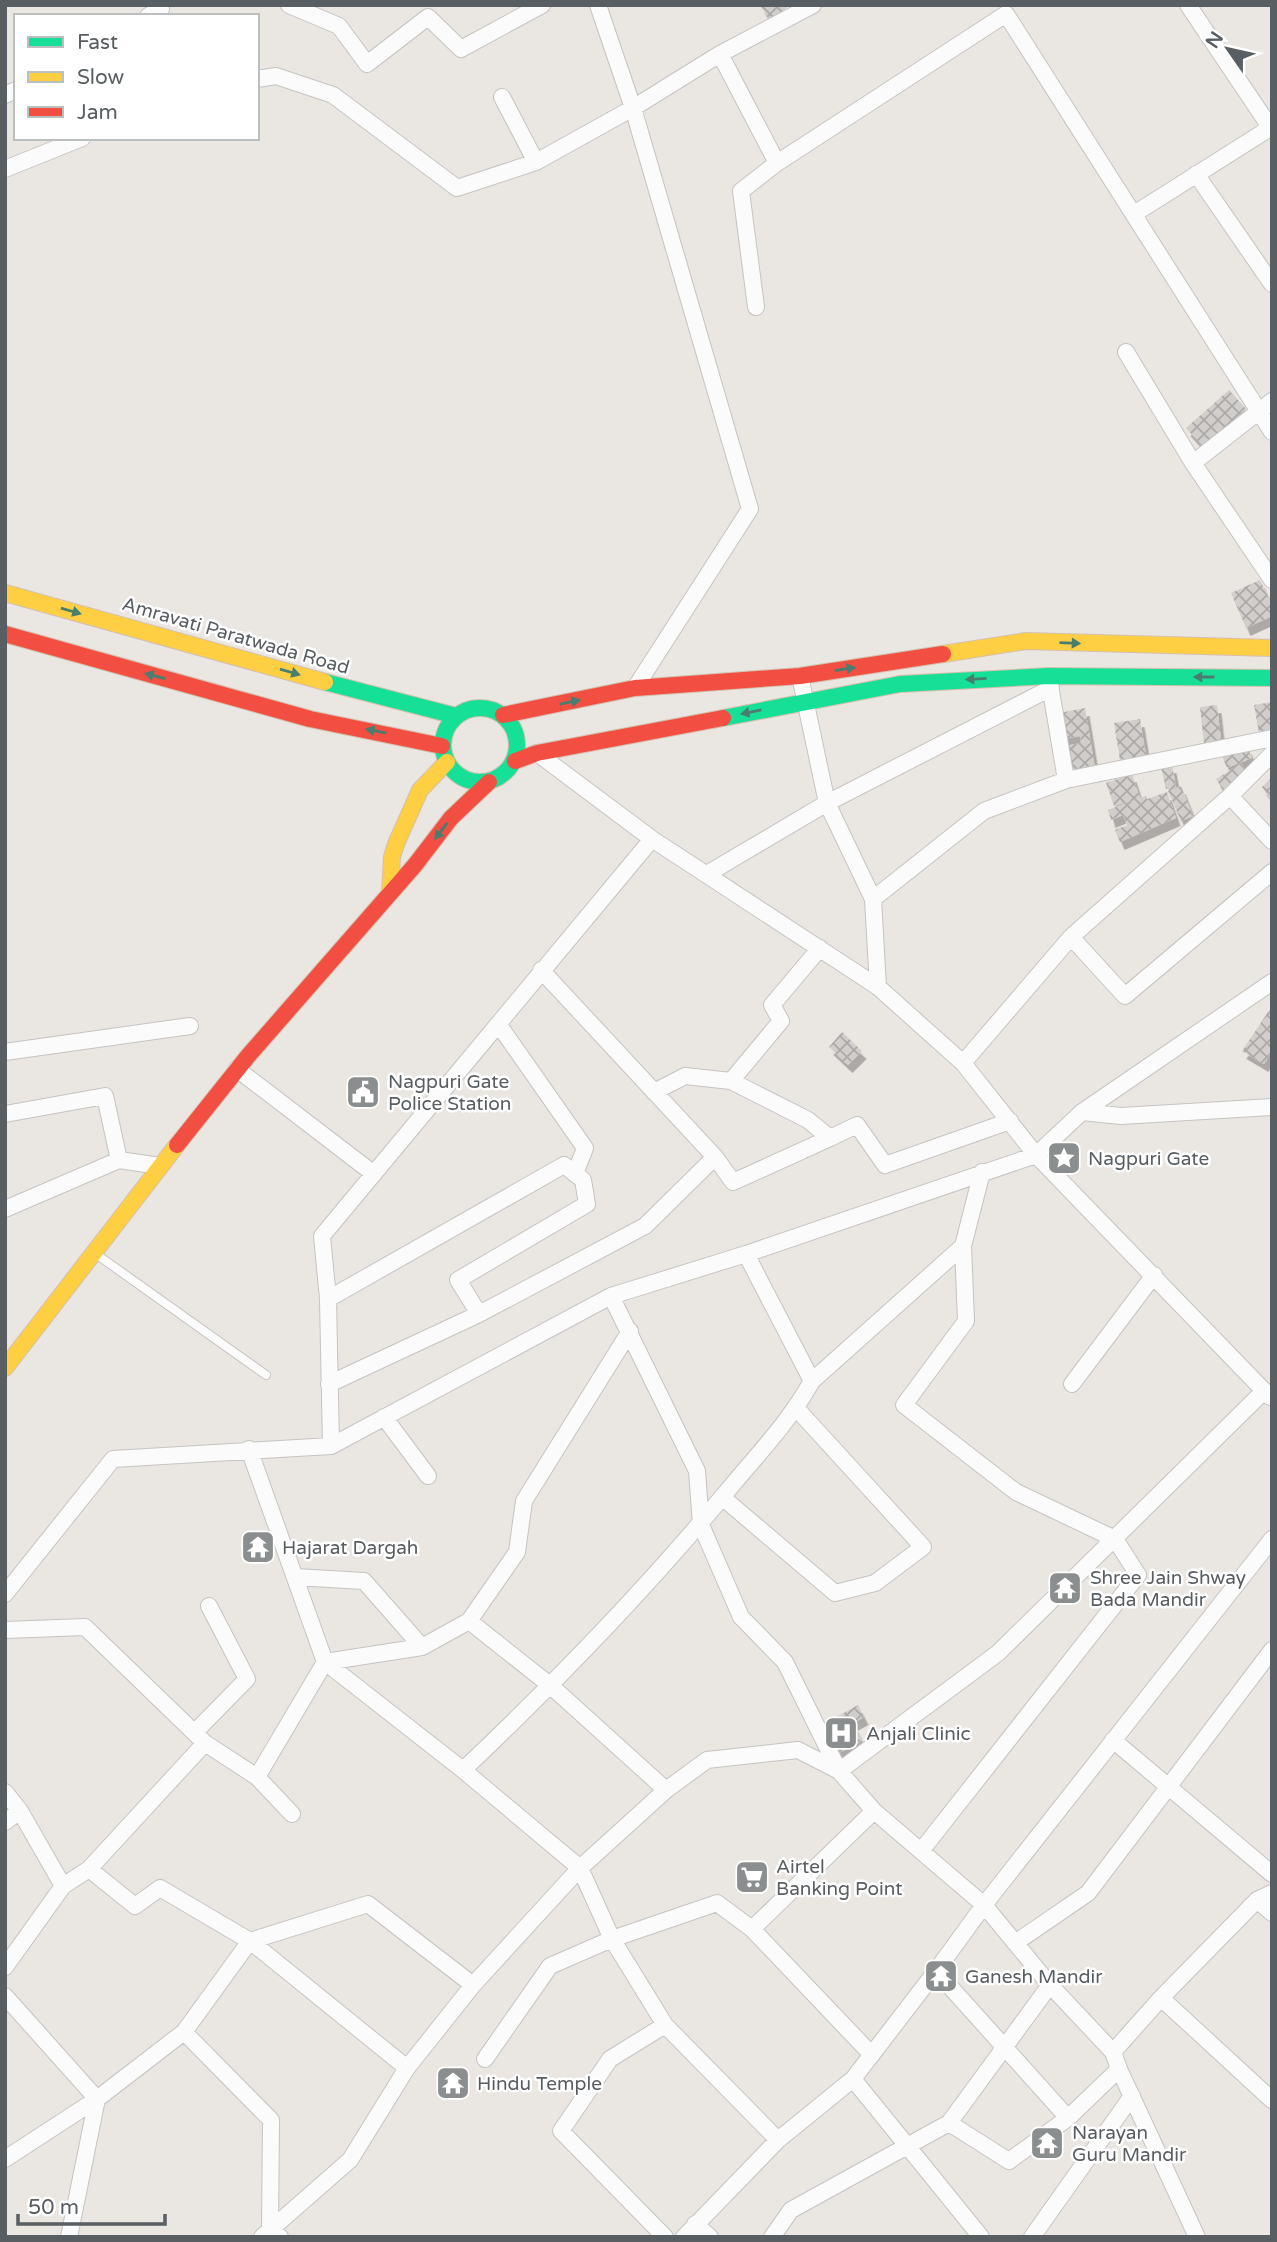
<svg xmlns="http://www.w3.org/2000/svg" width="1277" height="2242" font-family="'Varela Round',sans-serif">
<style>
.building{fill:url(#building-cross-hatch);filter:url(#shadow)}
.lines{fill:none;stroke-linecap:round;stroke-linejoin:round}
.lane-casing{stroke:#c5c4c3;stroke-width:10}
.street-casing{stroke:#c5c4c3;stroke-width:18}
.fast-casing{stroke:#d4c0ad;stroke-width:18}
.slow-casing{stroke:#d4c0ad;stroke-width:18}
.jam-casing{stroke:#d4c0ad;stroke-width:18}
.lane{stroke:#fcfbfb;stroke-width:8}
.street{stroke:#fcfbfb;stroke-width:16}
.fast{stroke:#16e098;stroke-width:16}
.slow{stroke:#ffcf43;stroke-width:16}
.jam{stroke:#f24e42;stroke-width:16}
.oneway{fill:#487e6f}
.labels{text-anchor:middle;stroke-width:5;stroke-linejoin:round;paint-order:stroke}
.street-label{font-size:19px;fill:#585e61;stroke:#fff}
.poi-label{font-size:19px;fill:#585e61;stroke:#fff;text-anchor:start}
</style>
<defs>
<pattern id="building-cross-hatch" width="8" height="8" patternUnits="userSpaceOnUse" patternTransform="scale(1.75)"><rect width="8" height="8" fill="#d1cecc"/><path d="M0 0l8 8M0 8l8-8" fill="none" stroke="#acaaa9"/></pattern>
<filter id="shadow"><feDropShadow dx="4.5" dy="8" stdDeviation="0" flood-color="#0004"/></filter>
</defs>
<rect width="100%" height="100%" fill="#eae6e2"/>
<path class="building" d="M760,5H790L770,21Z
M1229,390L1246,409L1203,447L1186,428Z
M1260,580L1272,605V616L1246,628L1231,593Z
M1272,702V731L1259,733L1254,705Z
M1217,705L1221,741L1204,743L1200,707Z
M1085,708L1095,768L1070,772L1065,746L1081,743L1080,736L1064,739L1059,713Z
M1140,719L1146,755L1120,760L1114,723Z
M1247,746L1252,758L1227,768L1222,756Z
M1241,764L1248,775L1223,790L1216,779Z
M1172,765L1176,787L1166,789L1161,767Z
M1132,774L1140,798L1146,796L1147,799L1167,792L1176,818L1120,842L1115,830L1127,825L1123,815L1111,820L1108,810L1137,799L1114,806L1106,783Z
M1272,777V801L1262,787Z
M1181,786L1193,816L1181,821L1168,791Z
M1272,1006V1051L1264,1064L1242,1051Z
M842,1032L862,1051L848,1065L829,1047Z
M858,1705L864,1717L853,1723L862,1741L835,1755L820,1726Z"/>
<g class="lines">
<g class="lane-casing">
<path id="lane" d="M96,1254L266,1375"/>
</g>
<g class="street-casing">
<path id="street" d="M289,5L339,26L367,64L428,17L461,49L542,5
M598,5L633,108L750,509L635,688
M1188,5L1272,130
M148,16L161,9
M720,54L777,163L741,191L756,307
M257,79L276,76L333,95L457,188L536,162L633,108L720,54L813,5
M5,95L16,90
M502,97L536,162
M777,163L1006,14L1272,432
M5,169L82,138
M1196,174L1272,284
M1134,214L1270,128
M1126,352L1193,463L1272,580
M1193,463L1272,401
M800,676L827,803L873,899L878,987
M1049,679L1066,780
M537,753L652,839L878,987L963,1063L1036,1155L1270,1397
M1230,796L1272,841
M707,874L827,803L1051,688
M873,899L984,811L1066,780L1272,738
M1071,937L1125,996L1272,872
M541,970L715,1157L733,1182L830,1138
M499,1025L585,1148L575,1174
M5,1052L190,1026
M963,1063L1071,937L1230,796L1272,754
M237,1069L374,1174
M731,1081L781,1021L772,1005L820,948
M654,1092L685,1076L731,1081L808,1120L830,1138L857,1125L885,1165L1010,1121
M1082,1112L1121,1116L1272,1107
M5,1114L105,1096L119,1160
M5,1209L119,1160L160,1166
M746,1254L812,1381
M611,1296L697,1471L701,1525L741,1617L785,1662L839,1771L998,1653L1264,1391
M328,1299L564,1165L583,1180L587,1204L458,1280L479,1314
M329,1384L479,1314L645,1226L715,1157
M1072,1384L1154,1275
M384,1417L428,1476
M331,1446L328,1299L322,1236L652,839
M249,1449L325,1662L463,1770L580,1868L612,1939L665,2025L610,2059L561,2131L665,2237
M722,1497L835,1593L875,1583L923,1547L797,1409
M295,1577L364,1581L422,1647
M5,1594L113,1459L331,1446L611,1296L746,1254L1036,1155L1082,1112L1272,982
M469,1621L551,1686L666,1790
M5,1630L85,1627L205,1743L257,1777L292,1814
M195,1732L247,1679L209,1606
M1113,1740L1272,1874
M463,1770C555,1683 643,1592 724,1495C754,1458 788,1424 812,1381L963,1246L982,1172
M257,1777L325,1662L422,1647L469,1621L517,1552L524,1501L630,1331
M5,1792L20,1811L63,1886
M5,1822L20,1811
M921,1851L1138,1575L1115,1539L1016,1492L904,1405L966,1321L963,1246
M89,1869L135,1906L160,1888L250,1941L407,2068
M1257,1900L1272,1913
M752,1929L874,1811
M1015,1943L1088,1893L1272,1650
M5,1967L63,1886L89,1869L205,1743
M936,1971L1068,2118
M1050,1985L949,2123L1009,2161L1068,2118L1119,2069
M5,1996L97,2099L69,2237
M1161,1998L1272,2100
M665,2025L778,2140
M184,2032L271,2120L270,2229L280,2237
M1113,2052L1161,1998L1257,1900L1272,1893
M485,2059L550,1966L612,1939L717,1903L752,1929L872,2055
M853,2079L981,2237
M5,2159L97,2099L184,2032L250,1941L368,1904L473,1985
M695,2224L710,2237
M262,2237L350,2160L407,2068L473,1985L580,1868L666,1790L707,1760L798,1750L839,1771L874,1811L984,1905L1050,1985L1113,2052L1119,2069L1197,2237
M684,2237L778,2140L853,2079L936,1971L984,1905L1272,1539
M772,2237L791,2210L949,2123
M1032,2237L1132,2096"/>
</g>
<g class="fast-casing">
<path id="fast" d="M325,682L456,716
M443 745a37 37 0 1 1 74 0a37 37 0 1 1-74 0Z
M723,718L900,684L1049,676L1272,678"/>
</g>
<g class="slow-casing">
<path id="slow" d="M5,593L325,682
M943,654L1026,641L1272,648
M390,892L392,857L396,844L420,790L447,762
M5,1368L177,1145"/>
</g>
<g class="jam-casing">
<path id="jam" d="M5,634L310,719L442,746
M503,715L635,688L800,676L943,654
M515,761L537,753L723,718
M177,1145L248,1056L415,865L451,818L489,782"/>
</g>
<use href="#lane" class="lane"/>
<use href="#street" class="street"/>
<use href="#fast" class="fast"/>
<use href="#slow" class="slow"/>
<use href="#jam" class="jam"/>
</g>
<defs><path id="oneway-solid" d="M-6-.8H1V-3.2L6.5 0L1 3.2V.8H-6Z" transform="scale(1.75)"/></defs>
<g class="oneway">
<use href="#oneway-solid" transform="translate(71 611) rotate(16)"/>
<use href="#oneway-solid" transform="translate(1070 643) rotate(2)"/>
<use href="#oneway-solid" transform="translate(845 669) rotate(-9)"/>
<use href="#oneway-solid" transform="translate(290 672) rotate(16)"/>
<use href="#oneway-solid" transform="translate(155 676) rotate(-165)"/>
<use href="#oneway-solid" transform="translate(1204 677) rotate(-180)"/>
<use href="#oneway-solid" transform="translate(976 679) rotate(177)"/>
<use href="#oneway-solid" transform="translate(570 702) rotate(-11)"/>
<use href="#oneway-solid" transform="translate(751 712) rotate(169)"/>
<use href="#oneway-solid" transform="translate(376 731) rotate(-169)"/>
<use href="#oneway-solid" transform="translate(441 831) rotate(127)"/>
</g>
<defs>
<g id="civic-square" transform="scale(1.75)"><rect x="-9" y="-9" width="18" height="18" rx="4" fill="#8b8e8e" stroke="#fff"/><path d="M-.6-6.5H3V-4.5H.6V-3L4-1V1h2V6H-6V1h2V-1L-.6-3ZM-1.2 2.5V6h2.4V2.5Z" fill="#fff"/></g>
<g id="sight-square" transform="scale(1.75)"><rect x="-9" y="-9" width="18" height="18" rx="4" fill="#8b8e8e" stroke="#fff"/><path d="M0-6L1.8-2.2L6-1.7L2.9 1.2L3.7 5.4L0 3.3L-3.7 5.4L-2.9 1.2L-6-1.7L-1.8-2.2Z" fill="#fff"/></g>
<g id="temple-square" transform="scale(1.75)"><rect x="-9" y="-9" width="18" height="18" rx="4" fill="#8b8e8e" stroke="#fff"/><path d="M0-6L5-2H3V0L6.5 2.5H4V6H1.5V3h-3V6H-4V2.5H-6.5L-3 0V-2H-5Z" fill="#fff"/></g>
<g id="hospital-square" transform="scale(1.75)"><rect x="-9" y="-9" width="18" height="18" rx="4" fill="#8b8e8e" stroke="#fff"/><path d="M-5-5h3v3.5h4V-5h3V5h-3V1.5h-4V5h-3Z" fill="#fff"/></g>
<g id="supermarket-square" transform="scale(1.75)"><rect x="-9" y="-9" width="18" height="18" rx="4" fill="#8b8e8e" stroke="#fff"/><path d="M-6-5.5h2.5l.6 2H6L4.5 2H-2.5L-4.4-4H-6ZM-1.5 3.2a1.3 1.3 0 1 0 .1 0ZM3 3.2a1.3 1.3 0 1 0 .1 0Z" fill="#fff"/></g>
</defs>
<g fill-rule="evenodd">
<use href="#civic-square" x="363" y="1092"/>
<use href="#sight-square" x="1064" y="1158"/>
<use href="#temple-square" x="258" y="1547"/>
<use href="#temple-square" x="1065" y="1588"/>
<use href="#hospital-square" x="841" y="1733"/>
<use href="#supermarket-square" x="752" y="1877"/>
<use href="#temple-square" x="941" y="1976"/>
<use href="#temple-square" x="453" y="2083"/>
<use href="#temple-square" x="1047" y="2143"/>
</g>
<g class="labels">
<g class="street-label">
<text transform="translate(236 635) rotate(16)" y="7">Amravati Paratwada Road</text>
</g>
<g class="poi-label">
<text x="388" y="1088">Nagpuri Gate<tspan x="388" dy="22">Police Station</tspan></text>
<text x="1088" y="1165">Nagpuri Gate</text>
<text x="282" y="1554">Hajarat Dargah</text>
<text x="1090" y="1584">Shree Jain Shway<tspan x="1090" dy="22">Bada Mandir</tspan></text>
<text x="866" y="1740">Anjali Clinic</text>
<text x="776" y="1873">Airtel<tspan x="776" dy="22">Banking Point</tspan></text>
<text x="965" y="1983">Ganesh Mandir</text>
<text x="477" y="2090">Hindu Temple</text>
<text x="1072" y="2139">Narayan<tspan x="1072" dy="22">Guru Mandir</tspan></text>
</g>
</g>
<rect width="1277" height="2242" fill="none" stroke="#585e61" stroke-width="14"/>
<rect x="14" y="14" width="245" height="126" fill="#ffffff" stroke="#bcbfc0" stroke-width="2"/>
<rect x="28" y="37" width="35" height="10" fill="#16e098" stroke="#bcbfc0" stroke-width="2"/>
<text x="77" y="49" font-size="21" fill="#585e61">Fast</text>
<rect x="28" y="72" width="35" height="10" fill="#ffcf43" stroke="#bcbfc0" stroke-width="2"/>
<text x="77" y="84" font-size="21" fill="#585e61">Slow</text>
<rect x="28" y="107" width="35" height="10" fill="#f24e42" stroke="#bcbfc0" stroke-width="2"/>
<text x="77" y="119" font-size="21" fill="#585e61">Jam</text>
<g transform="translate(1228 49) rotate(304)" stroke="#ffffff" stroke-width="5" paint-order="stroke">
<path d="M0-5L12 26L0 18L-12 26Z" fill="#585e61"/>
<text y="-10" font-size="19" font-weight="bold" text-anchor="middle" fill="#585e61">N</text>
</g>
<path d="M18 2214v10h147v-10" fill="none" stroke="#585e61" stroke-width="3.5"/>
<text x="28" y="2214" font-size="21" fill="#585e61" stroke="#ffffff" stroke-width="5" paint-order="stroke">50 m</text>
</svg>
